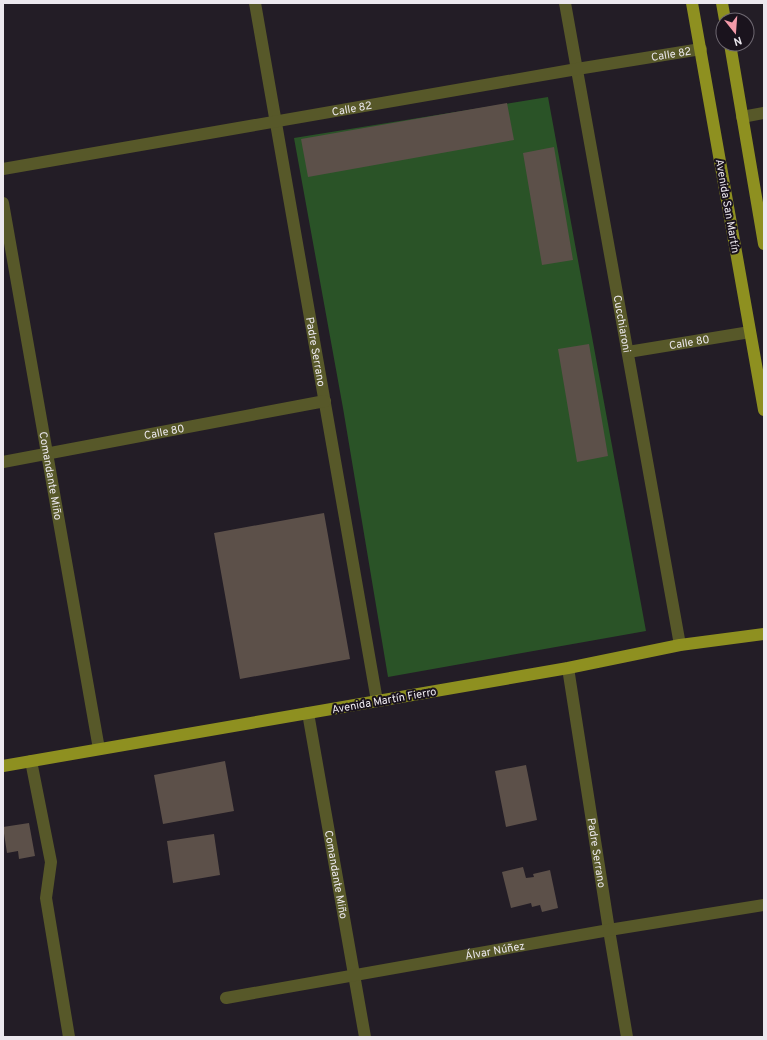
<svg xmlns="http://www.w3.org/2000/svg" width="767" height="1040" font-family="Overpass,sans-serif">
<style>
.green{fill:#2a5327}
.building{fill:#5c5049}
.lines{fill:none;stroke-linecap:round;stroke-linejoin:round}
.minor{stroke:#575829;stroke-width:12}
.major{stroke:#8e9020;stroke-width:12}
.labels{text-anchor:middle;stroke-width:4;stroke-linejoin:round;paint-order:stroke}
.street-label{font-size:11px;fill:#ece8ee;stroke:#1a131d}
</style>
<rect width="100%" height="100%" fill="#231d26"/>
<path class="green" d="M548,97L646,631L388,677L343,408L294,138Z"/>
<path class="building" d="M507,103L514,140L308,177L301,139Z
M554,147L573,260L542,265L523,153Z
M589,344L608,456L577,462L558,349Z
M324,513L350,659L240,679L214,533Z
M225,761L234,811L163,824L154,775Z
M526,765L537,820L506,827L495,771Z
M29,823L35,856L19,859L18,851L7,853L3,827Z
M214,834L220,875L173,883L167,841Z
M523,867L526,878L534,877L533,874L550,870L558,908L542,912L540,905L532,907L531,903L511,908L502,872Z"/>
<g class="lines">
<g class="minor">
<path id="s1" d="M255,3L377,701"/>
<path id="s2" d="M565,3L680,645"/>
<path d="M742,117L764,113"/>
<path id="s3" d="M3,169L577,69L701,49"/>
<path id="s4" d="M3,203L99,749"/>
<path id="s5" d="M628,352L750,332"/>
<path id="s6" d="M3,462L325,401"/>
<path id="s7" d="M568,668L609,930L627,1037"/>
<path id="s8" d="M308,713L365,1037"/>
<path d="M31,761L51,862L46,898L69,1037"/>
<path id="s9" d="M226,998L609,930L764,905"/>
</g>
<path class="major" d="M692,3L764,410
M722,3L725,20
M730,44L764,244
M3,766L568,668L680,645L764,634"/>
</g>
<g class="labels">
<g class="street-label">
<text dy="4" stroke="none"><textPath href="#s3" startOffset="678">Calle 82</textPath></text>
<text dy="4" stroke="none"><textPath href="#s3" startOffset="354">Calle 82</textPath></text>
<text transform="translate(728 206) rotate(80)" y="4">Avenida San Martín</text>
<text dy="4" stroke="none"><textPath href="#s2" startOffset="326">Cucchiaroni</textPath></text>
<text dy="4" stroke="none"><textPath href="#s5" startOffset="62">Calle 80</textPath></text>
<text dy="4" stroke="none"><textPath href="#s1" startOffset="354">Padre Serrano</textPath></text>
<text dy="4" stroke="none"><textPath href="#s6" startOffset="164">Calle 80</textPath></text>
<text dy="4" stroke="none"><textPath href="#s4" startOffset="277">Comandante Miño</textPath></text>
<text transform="translate(384 700) rotate(-10)" y="4">Avenida Martín Fierro</text>
<text dy="4" stroke="none"><textPath href="#s7" startOffset="187">Padre Serrano</textPath></text>
<text dy="4" stroke="none"><textPath href="#s8" startOffset="164">Comandante Miño</textPath></text>
<text dy="4" stroke="none"><textPath href="#s9" startOffset="273">Álvar Núñez</textPath></text>
</g>
</g>
<rect width="767" height="1040" fill="none" stroke="#ece8ee" stroke-width="8"/>
<g transform="translate(735 32) rotate(163)"><circle r="19" fill="#1a131d" stroke="#6e6871"/>
<path d="M0-3L7 15L0 10L-7 15Z" fill="#f39aa9"/>
<text y="-6" font-size="11" font-weight="bold" text-anchor="middle" fill="#ece8ee">N</text>
</g>
</svg>
